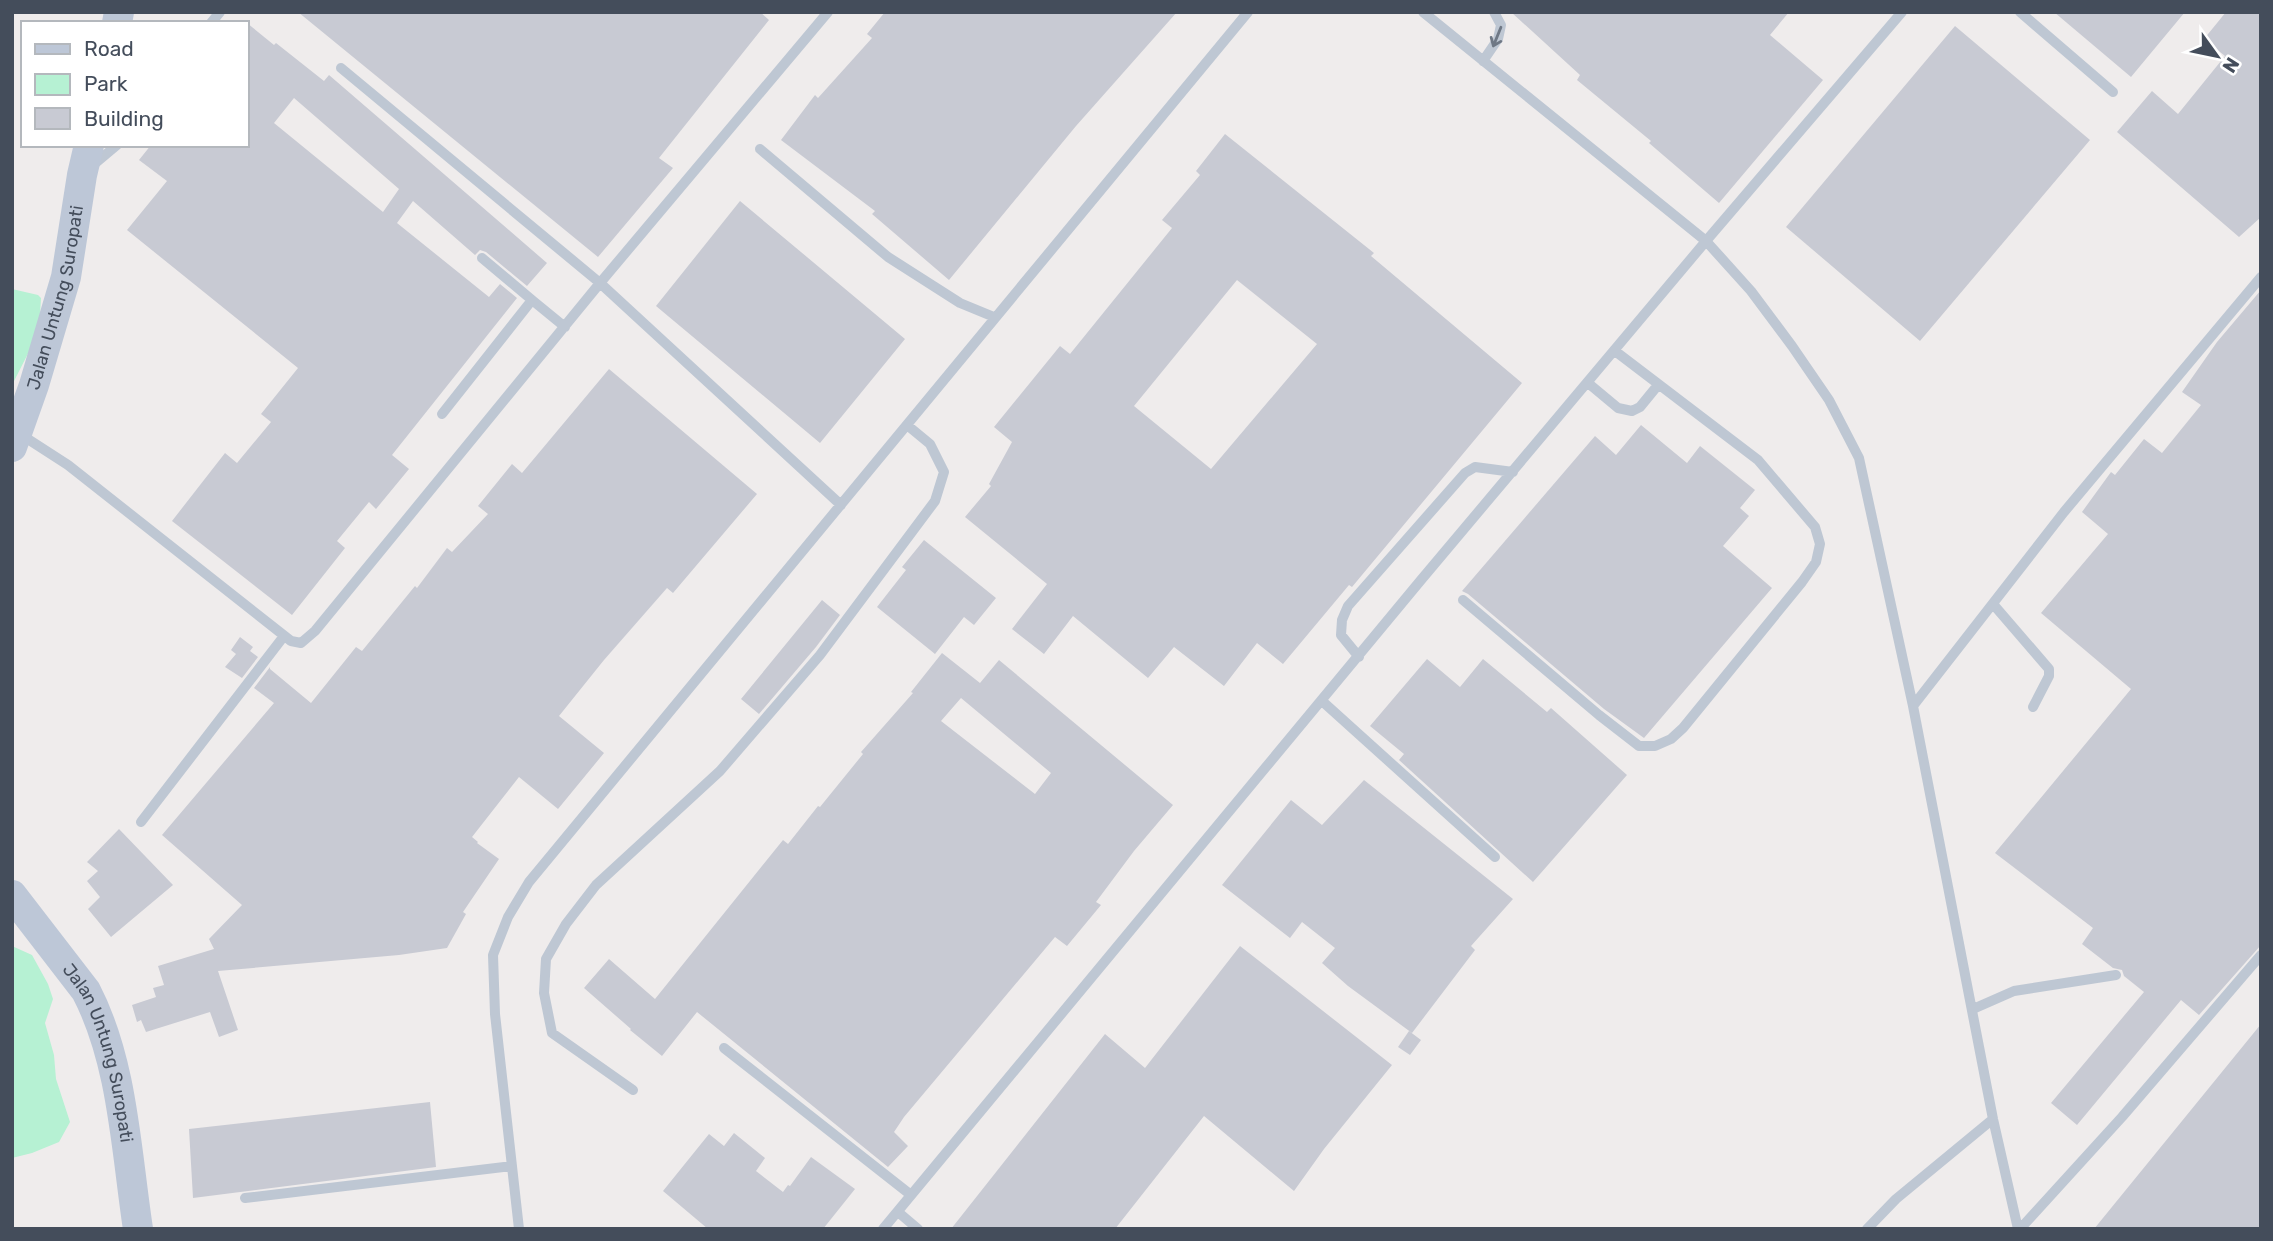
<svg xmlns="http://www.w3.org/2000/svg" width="2273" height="1241" font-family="Rubik,sans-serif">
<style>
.green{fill:#b6f1d3}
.building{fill:#c8cad3;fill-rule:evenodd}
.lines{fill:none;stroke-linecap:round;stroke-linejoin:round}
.service{stroke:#bec7d3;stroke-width:10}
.secondary{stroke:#bdc7d7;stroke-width:30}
.oneway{stroke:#6f7885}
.labels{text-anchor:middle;stroke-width:5;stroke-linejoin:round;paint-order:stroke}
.street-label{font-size:18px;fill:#444d5b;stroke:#fff}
</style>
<rect width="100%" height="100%" fill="#efecec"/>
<path class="green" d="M12,289L38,295L41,298L39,332L12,385Z
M12,946L32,955L48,984L53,999L45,1023L54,1055L56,1079L70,1122L59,1142L32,1153L12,1158Z"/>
<path class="building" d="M298,12H760L769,20L659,158L673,168L598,257Z
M885,12H1177L1076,126L949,280L872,214L875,211L781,140L815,95L818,98L872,38L867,34Z
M1511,12H1789L1770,35L1823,80L1719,203L1649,143L1651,141L1577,80L1580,75Z
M2054,12H2185L2131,77Z
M2226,12H2261V217L2239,237L2117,132L2152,91L2178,114L2225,56L2204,39Z
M247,23L274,45L276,43L324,81L329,75L547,263L527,286L486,252L480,250L475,255L413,201L397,223L489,297L500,284L517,298L392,455L409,469L376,509L369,502L337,541L345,548L292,615L172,521L225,453L237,463L271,422L261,414L298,368L127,230L167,181L139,160L151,145H247ZM294,98L399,189L383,212L274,123Z
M1955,26L2090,140L1920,341L1786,227Z
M1225,134L1374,253L1371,256L1522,383L1352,587L1349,585L1283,664L1257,643L1224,686L1174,647L1148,678L1073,616L1044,654L1012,629L1047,584L965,517L991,486L989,484L1012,442L994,427L1060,346L1070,354L1172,228L1162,220L1200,175L1196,171ZM1237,280L1317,344L1211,469L1134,406Z
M740,201L905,339L820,443L656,306Z
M2261,290V945L2199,1015L2181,1000L2077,1125L2051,1103L2144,992L2124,976L2122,970L2113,968L2082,944L2093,928L1995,853L2131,689L2041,613L2108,534L2082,512L2111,472L2115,475L2144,439L2162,453L2201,405L2182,392L2217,342Z
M609,369L757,494L673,593L667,588L604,660L559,716L604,753L558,809L519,777L472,837L478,842L477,843L499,859L463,912L466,914L447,948L399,955L218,971L238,1030L219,1037L210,1012L146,1032L141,1020L137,1022L132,1005L156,997L153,988L164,985L158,966L214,949L209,939L242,905L162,835L274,703L254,688L270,667V669L311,703L356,647L362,651L415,586L417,588L447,548L452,552L488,514L478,506L512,464L522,473Z
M1641,425L1687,463L1700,446L1755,490L1740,508L1749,516L1723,546L1772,588L1644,738L1604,709L1468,594L1462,591L1595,436L1616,455Z
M924,540L996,598L974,625L964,617L935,654L877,607L906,570L902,567Z
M822,600L840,615L816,647L759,714L741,699Z
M240,637L253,647L250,651L258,657L242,678L225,667L236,654L231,650Z
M942,653L980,683L999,660L1173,805L1134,851L1096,902L1101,905L1067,946L1055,937L904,1117L894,1132L908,1146L888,1167L697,1012L662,1056L630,1030L631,1029L584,988L609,959L655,999L783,840L788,844L818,806L820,807L863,754L861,752L913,693L911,692ZM961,698L1051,773L1035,794L941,721Z
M1427,659L1460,687L1483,659L1547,712L1551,708L1627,775L1533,882L1399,760L1404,754L1370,726Z
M1364,780L1513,899L1471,946L1475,950L1412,1033L1348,986L1322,963L1335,948L1302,922L1290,938L1222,885L1291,800L1322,825Z
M119,829L173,885L111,937L88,909L100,897L87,881L98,871L87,862Z
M1240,946L1392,1065L1324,1149L1294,1191L1204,1116L1115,1229H951L1105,1034L1145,1068Z
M2261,1024V1229H2094Z
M1409,1031L1421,1040L1410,1055L1398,1047Z
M430,1102L436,1167L193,1198L189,1129Z
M734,1133L765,1158L756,1171L783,1192L788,1185L790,1186L811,1157L855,1189L823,1229H708L663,1191L709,1134L724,1146Z"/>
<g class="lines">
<path class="service" d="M828,12L600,283L841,505
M1423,12L1706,241L1751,291L1792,346L1829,400L1859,458L1913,706L1993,1119L2018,1229
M2020,12L2113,92
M211,23L220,12
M1483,61L1498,39L1501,25L1494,12
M760,149L888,257L960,303L994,317
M92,166L117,145
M482,258L532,300
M1588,383L1618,408L1632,411L1640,407L1658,385
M442,414L532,300L565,327
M20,434L68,465L291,641L301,643L315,631L600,283L341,68
M1463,600L1599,715L1639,746H1655L1671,739L1683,728L1802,582L1816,562L1820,544L1815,527L1758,460L1615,351
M1993,604L2049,669V676L2033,707
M1359,657L1341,635L1342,620L1348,606L1465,473L1475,467L1513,472
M1322,701L1495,857
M1913,706L2064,512L2261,277
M141,822L284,636
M1973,1009L2014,991L2116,975
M724,1048L911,1195
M633,1090L552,1033L544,993L546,959L566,924L596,885L720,771L820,655L935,501L944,472L930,444L907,425
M245,1198L512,1166
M898,1212L918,1229
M519,1229L495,1014L493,955L508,917L529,882L1248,12
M883,1229L1421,580L1706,241L1902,12
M1867,1229L1896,1199L1993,1119
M2020,1229L2122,1117L2261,955"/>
<g class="secondary">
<path d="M117,23L119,12"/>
<path id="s1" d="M12,447L34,385L66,277L82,175L89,145"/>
<path id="s2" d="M12,895L86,991C123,1062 126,1150 138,1229"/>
</g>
</g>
<defs><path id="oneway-shaft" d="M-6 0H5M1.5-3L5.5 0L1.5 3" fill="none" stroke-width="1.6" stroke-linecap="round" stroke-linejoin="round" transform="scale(1.75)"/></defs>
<use class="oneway" href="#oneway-shaft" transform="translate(1497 37) rotate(112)"/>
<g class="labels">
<g class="street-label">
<text dy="6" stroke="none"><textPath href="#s1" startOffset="156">Jalan Untung Suropati</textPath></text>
<text dy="6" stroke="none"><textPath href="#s2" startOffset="184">Jalan Untung Suropati</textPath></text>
</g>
</g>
<rect width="2273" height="1241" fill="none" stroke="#444d5b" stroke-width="28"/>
<rect x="21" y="21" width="228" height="126" fill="#ffffff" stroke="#b4b8bd" stroke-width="2"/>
<rect x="35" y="44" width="35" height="10" fill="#bdc7d7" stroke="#b4b8bd" stroke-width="2"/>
<text x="84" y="56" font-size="21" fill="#444d5b">Road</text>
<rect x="35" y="74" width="35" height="21" fill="#b6f1d3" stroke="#b4b8bd" stroke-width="2"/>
<text x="84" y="91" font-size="21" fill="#444d5b">Park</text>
<rect x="35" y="108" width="35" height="21" fill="#c8cad3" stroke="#b4b8bd" stroke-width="2"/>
<text x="84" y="126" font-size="21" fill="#444d5b">Building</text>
<g transform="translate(2217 56) rotate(123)" stroke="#ffffff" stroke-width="5" paint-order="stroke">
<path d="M0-5L12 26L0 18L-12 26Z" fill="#444d5b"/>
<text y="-10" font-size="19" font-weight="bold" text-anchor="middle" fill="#444d5b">N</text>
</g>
</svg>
